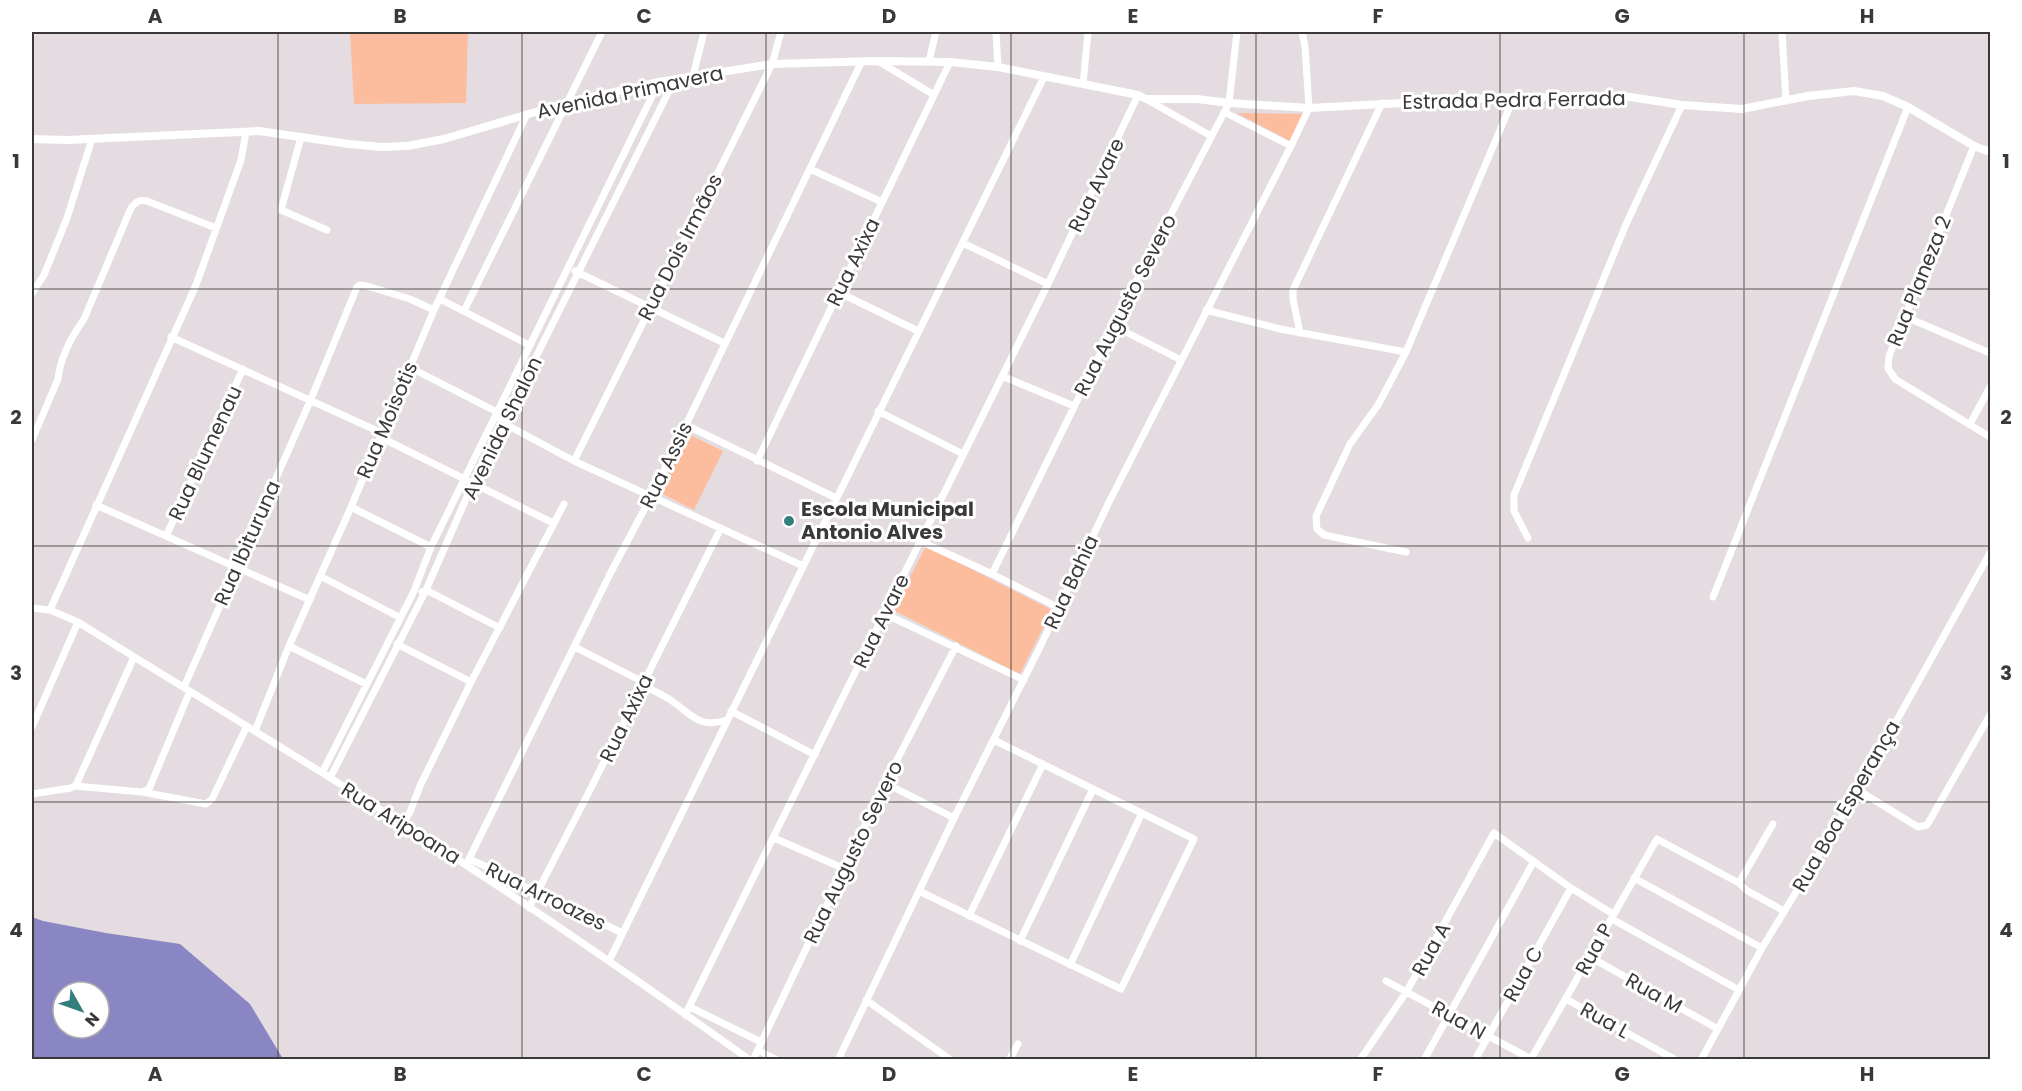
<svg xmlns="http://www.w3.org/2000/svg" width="2022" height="1091" font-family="Poppins,sans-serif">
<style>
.green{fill:#fbbd9e}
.water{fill:#8a86c3;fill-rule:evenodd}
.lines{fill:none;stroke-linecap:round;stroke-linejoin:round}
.minor{stroke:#fff;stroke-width:7}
.tertiary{stroke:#fff;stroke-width:8}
.grid{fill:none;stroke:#3b3839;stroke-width:1.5;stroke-opacity:0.55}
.poi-dot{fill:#357e7e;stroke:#fff;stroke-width:2}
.labels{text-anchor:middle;stroke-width:6;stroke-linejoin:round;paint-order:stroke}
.street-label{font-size:20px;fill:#3b3839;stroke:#fff}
.poi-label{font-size:20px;font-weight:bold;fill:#3b3839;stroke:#fff;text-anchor:start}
.neatline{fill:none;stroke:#3b3839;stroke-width:2}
.grid-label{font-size:20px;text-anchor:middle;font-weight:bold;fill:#3b3839}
</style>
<rect width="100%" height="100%" fill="#e4dce0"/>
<path class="green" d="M350,32H468L466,103L354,104Z
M1237,113L1303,114L1290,141Z
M688,434L723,451L694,510L659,492Z
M926,546L1052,610L1020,674L893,610Z"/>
<path class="water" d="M32,917L43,921L106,933L180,944L250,1004L283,1059H32ZM63,992H99V1028H63Z"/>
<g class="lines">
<path class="minor" d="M996,32L998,67
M1782,32L1786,101
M32,33L33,32
M878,61L934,95
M929,61L936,32
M693,76L704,32
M1083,84L1088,32
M1146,99L1211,136
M1224,112L1291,146
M301,137L281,210L327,230
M1974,146L1889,356L1888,368L1895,379L1990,437
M810,169L882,202
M963,243L1048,284
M575,271L724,343
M838,292L918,331
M32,293L44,275L67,218L92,139
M440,299L529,345
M1206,310L1280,329L1406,352
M464,311L602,32
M1906,317L1990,353
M1114,326L1181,360
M1300,333L1293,299V290L1382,103
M171,337L382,433
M409,367L497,412L500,419L505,424L574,461L803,566
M1002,376L1074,406
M878,411L963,454
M1970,424L1990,387
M686,425L836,498
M380,437L553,523
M32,440L58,379C60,358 72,336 84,319L131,208C136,202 139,199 147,201L216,228
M574,461L772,64L781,32
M757,461L950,62
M96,505L310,600
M351,507L431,547
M166,536L243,369
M1528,538L1514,511V495L1627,222L1682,105
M920,541L992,574L1059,608
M1406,552L1324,535L1317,529L1316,516L1350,444L1378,405L1406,352L1514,97
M992,574L1132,289L1229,103L1237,32
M320,576L399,617
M422,592L426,590L500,628
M1713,597L1908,107
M32,608L50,610L78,622C207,703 339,780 466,865C562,928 656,993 750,1060
M50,610L196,285L241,160L246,132
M885,614L1024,680
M397,644L471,682
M289,646L366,684
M575,647L643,682
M642,685C651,690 662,694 672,701C692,715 699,729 727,720
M184,687L311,399L357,287L360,285L367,286L410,299L434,310
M731,711L815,755
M32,727L78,622
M255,731L289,646L351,507L434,310L527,114
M322,773L414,591L431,547L659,82
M330,778L426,590L473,483L675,79
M885,783L954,818
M75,786L142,792L149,789L190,691
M1858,790L1918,827L1927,825L1990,715
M142,792L206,804L212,799L247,726
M32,794L71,788L76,785L134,657
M402,824L410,812L420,786L471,682L564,504
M774,838L845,869
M469,859L503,874L523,886L538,891L622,933
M466,865L612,570L652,495L861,63
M1634,878L1762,948
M1739,883L1773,824
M919,891L1121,989L1194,839L994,740
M529,908L591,788L721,528
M969,916L1043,764
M1612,919L1739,990
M1020,941L1093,789
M1590,957L1718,1029
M609,961L1044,77
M1070,965L1142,813
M1386,981L1531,1059L1657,839L1739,883L1746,890L1784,911
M1566,999L1676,1060
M866,1000L951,1060
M690,1007L761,1042
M685,1015L1048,284L1138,95
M758,1050L777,1060
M753,1060L885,783L956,646
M838,1060L954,818L1041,645L1109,502L1291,146L1309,108L1305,47L1302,32
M1009,1060L1018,1044
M1360,1060L1407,991L1494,833L1571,888L1613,914
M1424,1060L1534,861
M1475,1060L1571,888
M1701,1060L1762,948L1858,790L1990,553"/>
<path class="tertiary" d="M32,139L67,140L259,131L349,144L381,147L407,146L444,139L569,102L659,82L772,64L878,61L950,62L998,67L1138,95L1146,99H1197L1229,103L1309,108L1514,97H1630L1682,105L1742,109L1808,96L1854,91L1883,96L1908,107L1974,146L1990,152"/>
</g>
<path class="grid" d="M278,32V1060M522,32V1060M766,32V1060M1011,32V1060M1256,32V1060M1500,32V1060M1744,32V1060M32,289H1990M32,546H1990M32,802H1990"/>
<circle class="poi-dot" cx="789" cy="521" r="6"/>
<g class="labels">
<g class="street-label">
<text transform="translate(630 92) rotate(-12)" y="7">Avenida Primavera</text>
<text transform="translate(1514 100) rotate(-1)" y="7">Estrada Pedra Ferrada</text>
<text transform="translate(1096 185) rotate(-64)" y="7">Rua Avare</text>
<text transform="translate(680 247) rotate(-63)" y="7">Rua Dois Irmãos</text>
<text transform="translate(853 262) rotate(-64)" y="7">Rua Axixa</text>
<text transform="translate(1919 281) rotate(-68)" y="7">Rua Planeza 2</text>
<text transform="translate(1125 305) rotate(-63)" y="7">Rua Augusto Severo</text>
<text transform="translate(387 420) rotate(-67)" y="7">Rua Moisotis</text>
<text transform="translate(502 428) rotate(-64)" y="7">Avenida Shalon</text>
<text transform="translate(205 453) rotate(-65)" y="7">Rua Blumenau</text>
<text transform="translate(666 465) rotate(-64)" y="7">Rua Assis</text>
<text transform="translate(247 543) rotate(-66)" y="7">Rua Ibituruna</text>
<text transform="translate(1071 582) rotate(-65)" y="7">Rua Bahia</text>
<text transform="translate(881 621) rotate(-64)" y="7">Rua Avare</text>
<text transform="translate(626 718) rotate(-64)" y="7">Rua Axixa</text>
<text transform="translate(1846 806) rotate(-60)" y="7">Rua Boa Esperança</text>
<text transform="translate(401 823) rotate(32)" y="7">Rua Aripoana</text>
<text transform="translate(853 852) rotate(-64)" y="7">Rua Augusto Severo</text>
<text transform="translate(546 896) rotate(26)" y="7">Rua Arroazes</text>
<text transform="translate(1431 949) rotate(-61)" y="7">Rua A</text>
<text transform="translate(1594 949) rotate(-61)" y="7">Rua P</text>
<text transform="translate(1523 974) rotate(-61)" y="7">Rua C</text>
<text transform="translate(1654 993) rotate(29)" y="7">Rua M</text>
<text transform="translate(1459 1020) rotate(29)" y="7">Rua N</text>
<text transform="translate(1605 1020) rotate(29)" y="7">Rua L</text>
</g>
<g class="poi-label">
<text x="801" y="516">Escola Municipal<tspan x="801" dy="23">Antonio Alves</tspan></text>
</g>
</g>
<rect width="2022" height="1091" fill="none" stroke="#ffffff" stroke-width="66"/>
<g transform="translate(81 1010) rotate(130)"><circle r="28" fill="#ffffff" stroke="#b1afb0" stroke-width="1.5"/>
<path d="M0-4.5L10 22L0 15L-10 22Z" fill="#357e7e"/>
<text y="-9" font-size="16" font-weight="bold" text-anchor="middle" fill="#3b3839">N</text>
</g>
<rect x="33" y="33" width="1956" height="1025" class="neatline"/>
<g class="grid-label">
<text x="155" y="23">A</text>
<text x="400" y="23">B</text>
<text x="644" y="23">C</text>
<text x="889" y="23">D</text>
<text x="1133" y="23">E</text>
<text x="1378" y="23">F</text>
<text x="1622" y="23">G</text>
<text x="1867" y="23">H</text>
<text x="16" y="168">1</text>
<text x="2006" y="168">1</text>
<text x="16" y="424">2</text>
<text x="2006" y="424">2</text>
<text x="16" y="680">3</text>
<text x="2006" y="680">3</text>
<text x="16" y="937">4</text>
<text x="2006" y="937">4</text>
<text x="155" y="1081">A</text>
<text x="400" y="1081">B</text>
<text x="644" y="1081">C</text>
<text x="889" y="1081">D</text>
<text x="1133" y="1081">E</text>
<text x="1378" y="1081">F</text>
<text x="1622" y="1081">G</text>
<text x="1867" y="1081">H</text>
</g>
</svg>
